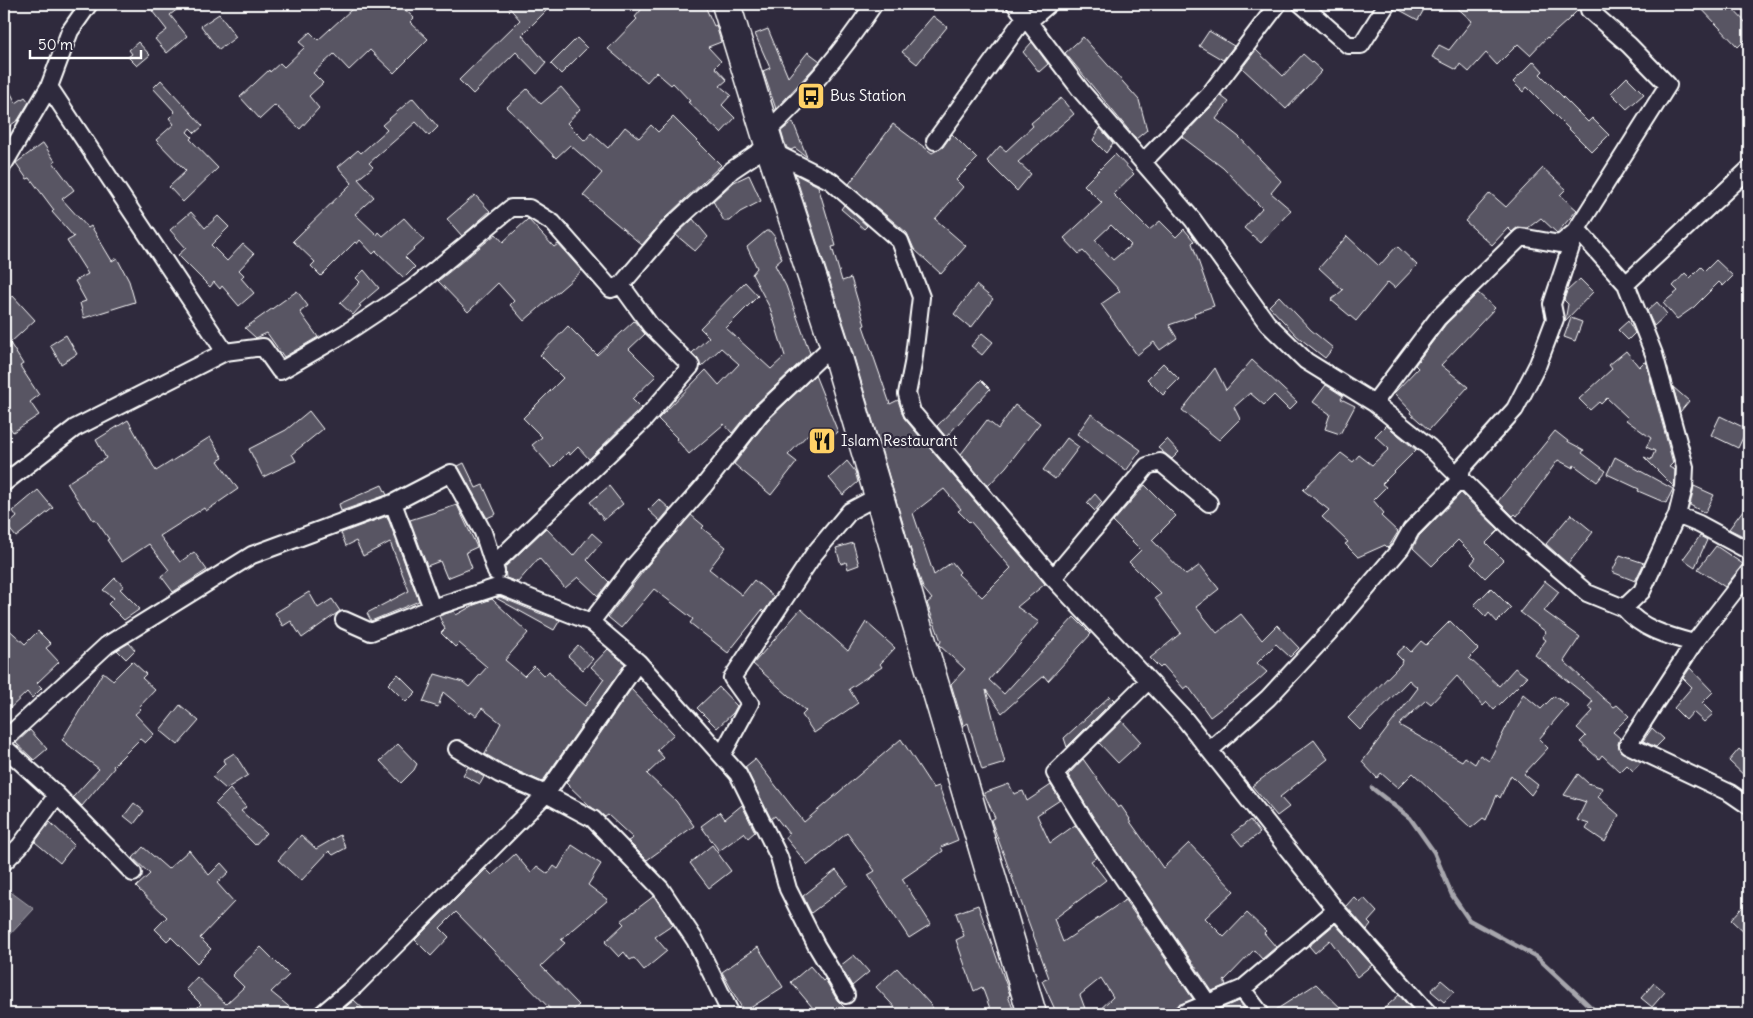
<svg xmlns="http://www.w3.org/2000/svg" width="1753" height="1018" font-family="Delius,sans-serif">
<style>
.water{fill:#6d6a77;stroke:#a7a6ad}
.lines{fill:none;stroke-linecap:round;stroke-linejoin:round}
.stream{stroke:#a7a6ad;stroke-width:4.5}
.building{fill:#595564;stroke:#fff;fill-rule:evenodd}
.minor-casing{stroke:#fff;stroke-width:20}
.trunk-casing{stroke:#fff;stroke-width:31}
.minor{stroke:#2f2a3d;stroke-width:16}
.trunk{stroke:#2f2a3d;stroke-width:28}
.labels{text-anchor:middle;stroke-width:4.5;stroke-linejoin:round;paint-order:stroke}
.poi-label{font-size:15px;fill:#fff;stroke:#2f2a3d;text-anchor:start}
</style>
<rect width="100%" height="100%" fill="#2f2a3d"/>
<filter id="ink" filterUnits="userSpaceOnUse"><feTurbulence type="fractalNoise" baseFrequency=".02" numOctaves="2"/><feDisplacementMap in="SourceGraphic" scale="10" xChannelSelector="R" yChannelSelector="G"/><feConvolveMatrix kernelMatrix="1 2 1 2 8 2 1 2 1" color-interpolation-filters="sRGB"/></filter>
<g filter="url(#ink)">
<path class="water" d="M4,887L34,909L6,939L4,937Z"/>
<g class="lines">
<path class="stream" d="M1372,788L1410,818L1434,852L1452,895L1469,920L1537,957L1598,1014"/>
</g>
<path class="building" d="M161,4H184L170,15L187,36L167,53L155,39L167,30L152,11Z
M346,4H399L414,18L410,22L428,39L394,73L370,50L349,70L334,54L313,73L323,83L309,96L319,108L300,129L275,105L260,119L240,97L269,70L270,72L280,63L284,67L305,47L299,42L310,32L318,40L352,9Z
M506,4H541L547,10L522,35L546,63L537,74L516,52L473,94L459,80L520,20Z
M646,4H704L714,26L716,25L721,42L708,47L721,61L715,67L727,80L720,86L731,95L722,105L735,118L721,133L688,102L690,101L673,83L671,85L656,72L647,82L608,49L637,19L635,17Z
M1397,4H1427L1418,20L1396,8Z
M1453,4H1581L1579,9L1567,21L1548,38L1547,37L1530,55L1518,44L1497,65L1486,53L1469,72L1460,64L1457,70L1432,57L1439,45L1449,50L1472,21Z
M1697,4H1728L1749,26V36L1738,47Z
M219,14L236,37L219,50L201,26Z
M933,16L947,27L917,64L902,52Z
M768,29L788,77L808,52L820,61L776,109L763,71L770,68L755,34Z
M1209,31L1234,46L1223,60L1199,46Z
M1083,37L1139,100L1147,130L1136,139L1065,53Z
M577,38L587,48L561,74L551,64Z
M138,42L150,55L137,66L128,57L132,54L129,50Z
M1032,42L1048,64L1039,72L1023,52Z
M1256,50L1283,76L1303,54L1322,71L1286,109L1242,68Z
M1534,61L1543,71L1540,74L1588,122L1592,118L1609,135L1592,152L1527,87L1523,92L1513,82Z
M1627,77L1644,94L1627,109L1611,93Z
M4,80L16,103L25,97L29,102L18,120L4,130Z
M161,80L203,126L195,133L190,128L187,132L192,137L190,139L218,168L183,202L169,187L186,171L156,140L174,124L169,118L175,112L153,88Z
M561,87L580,109L567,123L585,141L591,133L608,148L625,127L639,138L651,125L658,132L673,117L721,165L665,218L642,245L583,195L602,173L570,145L556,158L507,107L527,89L541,104Z
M1221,96L1229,102L1216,119L1239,137L1281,181L1271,193L1291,210L1261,243L1244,228L1262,208L1223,168L1182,137Z
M413,98L438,127L429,136L416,122L369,163L373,167L358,179L374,197L355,214L377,235L379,232L383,236L404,218L424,240L405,257L415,267L404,278L376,251L373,254L360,240L357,244L355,242L321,276L311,266L315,262L293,241L352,183L338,167L358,150L361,153L387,130L382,125Z
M1061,98L1074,114L1018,162L1031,174L1017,191L987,161L1000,146L1006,151L1033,126L1031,123Z
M793,122L807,157L795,148L791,150L787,148L784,141L781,131Z
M893,124L932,153L943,147L952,134L977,159L956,180L963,187L935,219L966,246L941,274L914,249L907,233L849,184Z
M1100,128L1113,143L1106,153L1093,140Z
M43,143L55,161L53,162L74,190L62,199L88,228L91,226L112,261L117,258L129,281L135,302L84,318L80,303L86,301L75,281L88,274L67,241L74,237L52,212L54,210L30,178L27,179L16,163Z
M1115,154L1134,174L1113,194L1149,230L1160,221L1176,237L1184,229L1194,241L1192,243L1214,306L1194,313L1195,316L1169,325L1177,338L1160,350L1154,342L1137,355L1101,304L1120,291L1083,251L1079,254L1064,238L1102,203L1084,185ZM1111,225L1131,245L1113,260L1095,240Z
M1543,168L1566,189L1560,195L1577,210L1557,233L1541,218L1528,228L1518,227L1512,232L1508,228L1492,245L1465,221L1490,193L1506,207Z
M795,174L818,186L836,246L832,247L842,281L851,278L865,325L863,326L890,404L898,400L904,418L1045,584L1017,607L1039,622L989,680L1004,694L1074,617L1091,634L1048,681L1044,676L1002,713L986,690L1005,763L982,770L968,723L963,726L962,720L951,684L965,669L939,645L941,641L927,603L932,599L923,588L914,561L849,340ZM944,489L961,509L958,511L969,522L970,521L1011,568L982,597L958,574L960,572L952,562L934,575L913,513Z
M749,175L761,201L740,212L730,221H724L713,201L734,182Z
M475,195L490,211L462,236L447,219Z
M844,205L867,226L864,229L841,209Z
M191,212L205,228L218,216L229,227L211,245L227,261L243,244L254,254L239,270L244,275L241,278L254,293L239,306L222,286L220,289L214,282L210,287L178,255L186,248L170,230Z
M528,219L554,247L558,244L582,271L524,321L510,305L514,301L498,283L468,312L438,281L496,234L503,242Z
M693,219L708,237L695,251L676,235Z
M766,231H770L775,237L774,239L782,259L775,265L786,286L810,353L753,407L732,433L724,424L689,454L676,439L677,438L658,419L706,370L719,385L739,364L721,348L701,367L698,359L692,353L709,337L700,328L745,282L758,296L726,328L771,369L785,356L770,308L752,274L757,268L747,247Z
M1347,236L1379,266L1397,246L1417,265L1395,288L1388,282L1356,321L1331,300L1343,290L1319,268Z
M1716,260L1733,276L1723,286L1719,282L1694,307L1677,319L1663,303L1678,291L1673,286L1685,273L1690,278L1701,267L1705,271Z
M364,270L379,288L359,305L361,306L353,315L340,303L360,282L356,278Z
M1580,279L1593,292L1565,321L1568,304L1564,300L1567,291Z
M976,285L993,299L971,328L954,314Z
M297,291L308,306L300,312L318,337L284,357L267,333L256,338L245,328Z
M1478,293L1495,308L1441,365L1468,387L1429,430L1410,413L1411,411L1394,393L1418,368L1415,365L1446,324Z
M13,296L35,320L10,343L23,364L20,366L39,395L30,402L39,415L13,432L4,419V303Z
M1279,296L1311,330L1333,348L1325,358L1297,336L1269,306Z
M1657,302L1667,314L1654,326L1647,311Z
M1571,318L1582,322L1575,341L1564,337Z
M634,321L645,334L629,349L656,376L632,399L641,408L589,459L578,447L570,455L568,452L552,468L532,445L542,437L523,418L563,378L540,355L568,326L597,355Z
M1628,321L1635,333L1628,340L1618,330Z
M982,333L993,342L982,355L971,346Z
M66,335L77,354L61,364L50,345Z
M1626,351L1639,367L1644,362L1646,363L1673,463L1669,467L1675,470L1674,487L1644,457L1651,460L1655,451L1646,447L1651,438L1626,420L1628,418L1607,398L1601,404L1599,402L1590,410L1579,399L1612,369L1609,365Z
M1252,360L1297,402L1289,410L1274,395L1264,405L1250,393L1234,407L1240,419L1219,440L1182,410L1215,368L1226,390Z
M1163,363L1179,379L1163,395L1147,379Z
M815,375L838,432L822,445L811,431L788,455L797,462L771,495L734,464L767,421Z
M981,380L990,389L946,437L937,426Z
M1326,385L1343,396L1341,399L1355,406L1340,434L1325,429L1330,414L1313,402Z
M1673,387L1689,401L1680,412Z
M1015,405L1040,423L1006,467L988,486L961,454L987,420L998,429Z
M309,411L323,429L292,454L296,461L263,477L249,449L286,430Z
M1091,414L1141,450L1126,471L1077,434Z
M1720,416L1747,429L1738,448L1711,435Z
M128,420L156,471L210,437L223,458L218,461L238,489L206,511L204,508L160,536L180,562L194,552L207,570L173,592L161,576L169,570L149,544L122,562L107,540L109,539L95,519L93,520L85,507L83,508L67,483L106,458L96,440Z
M1386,425L1416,450L1382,484L1386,487L1373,500L1384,513L1381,516L1398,532L1388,548L1385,545L1358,557L1345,544L1348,542L1322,517L1329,510L1303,490L1341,453L1353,462L1359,455L1372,465L1389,449L1375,436Z
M1555,431L1569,442L1584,450L1582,453L1606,471L1597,482L1574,465L1573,468L1558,460L1517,516L1515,514L1513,516L1498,501Z
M1067,438L1079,447L1055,479L1043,470Z
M1167,439L1179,452L1172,459L1158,448Z
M1615,457L1673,489L1666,503L1638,491L1639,489L1607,474Z
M847,461L855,471L858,482L843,495L829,478Z
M464,463L476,488L483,485L496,514L487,518L458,466Z
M382,485L387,495L341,511L339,504Z
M1145,485L1176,516L1152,540L1186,575L1200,565L1219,589L1196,607L1217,633L1241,614L1262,640L1277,625L1299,648L1290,657L1276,644L1257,663L1267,672L1254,684L1210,717L1188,686L1184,689L1163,665L1160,668L1150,658L1181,633L1155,598L1161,594L1129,562L1141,550L1113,522Z
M609,486L623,504L604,520L590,502Z
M1694,486L1714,495L1705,513L1690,505Z
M38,490L53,508L16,537L7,526L17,517L13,511Z
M1461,493L1499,530L1486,543L1503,560L1485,578L1471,564L1476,558L1458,540L1432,566L1413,548L1419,536Z
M1095,494L1102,502L1095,511L1087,503Z
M659,499L670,509L660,521L648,510Z
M1749,502V525L1743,536L1729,529Z
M457,505L477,547L466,552L472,568L447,578L440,561L427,566L410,520Z
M1571,514L1593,532L1568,564L1546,544Z
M691,515L704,526L702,528L726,547L709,569L742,595L754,580L774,597L764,612L762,610L728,653L690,623L693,619L654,589L621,628L608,617L648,565Z
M387,516L419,601L371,621L367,613L409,591L390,542L363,556L356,541L346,546L341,533Z
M546,528L573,556L592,533L602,542L587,560L609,582L598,596L578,577L565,588L539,558L518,582L506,578L505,567Z
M1700,536L1707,540L1695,567L1683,559Z
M853,543L859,565L848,569L846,562L841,564L836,548Z
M1716,546L1743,564L1725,587L1698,569Z
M1620,555L1644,563L1635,581L1612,572Z
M115,578L124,586L120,589L140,609L124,620L108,604L114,598L103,590Z
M1545,581L1559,592L1544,611L1580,637L1564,661L1603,698L1614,707L1617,705L1629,716L1613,732L1620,738L1618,744L1620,751L1641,762L1633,771L1627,765L1620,772L1602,755L1599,759L1580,742L1586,736L1577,728L1593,711L1588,707L1593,701L1535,655L1546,640L1542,637L1546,632L1520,612Z
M1491,588L1511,608L1497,622L1489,613L1486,617L1474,605Z
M309,592L318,608L332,599L340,611L302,638L291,621L283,626L275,613Z
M500,597L539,613L560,620L554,630L496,598Z
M492,599L528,633L505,660L524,676L534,666L544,676L549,671L559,684L585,706L604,679L591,667L608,649L625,664L542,782L504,765L485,754L501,723L482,708L476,716L471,712L470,714L443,692L438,707L423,702L435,674L463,682L469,687L487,667L459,643L455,647L441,633L445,629L439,616L454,611L456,615L474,605Z
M801,609L848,651L866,622L895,648L880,664L882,667L849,689L858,703L814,733L802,715L806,711L753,664Z
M1450,621L1478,649L1469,658L1499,686L1515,668L1527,677L1494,710L1487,702L1483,706L1457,676L1431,704L1426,700L1399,725L1462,761L1465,757L1475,764L1480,755L1489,761L1523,694L1541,709L1554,696L1568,705L1539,739L1548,748L1524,774L1538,785L1531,795L1511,775L1500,798L1497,795L1486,820L1483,818L1471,828L1413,773L1398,788L1381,773L1377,778L1362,762L1418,688L1409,680L1360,730L1348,718L1401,664L1402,660L1396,654L1405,646L1411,652L1421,641L1426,645Z
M4,625L25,644L38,631L51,644L46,648L59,662L37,683L42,688L32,698L27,692L4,714Z
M129,643L135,650L126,659L117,650Z
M578,645L593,659L583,670L568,656Z
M132,661L146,674L142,678L155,690L139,707L141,709L135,714L154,734L145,743L140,739L113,766L114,768L82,806L73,797L99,769L62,740L103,672L113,680Z
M1690,668L1713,692L1702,703L1713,714L1704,722L1693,712L1686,720L1674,708L1692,687L1683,678Z
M398,674L416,692L406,702L388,684Z
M719,687L737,706L733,713L717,728L697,708Z
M631,689L674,734L657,750L664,758L647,774L676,801L694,826L647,860L628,841L633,838L608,815L605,817L590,806L566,783Z
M1110,696L1114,700L1067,747L1064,738Z
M180,705L199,721L178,745L160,730Z
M1122,721L1141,742L1118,763L1099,743Z
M1652,728L1664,739L1656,747L1643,741Z
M30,730L47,749L34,760L16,743Z
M901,739L933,788L939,786L958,840L941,847L943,851L902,879L931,924L909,938L868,875L875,871L847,833L808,865L785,837L789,834L775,816L771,819L745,767L755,759L804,822Z
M1314,740L1328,759L1280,797L1289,807L1277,816L1252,786Z
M398,744L417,764L414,770L401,783L380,761Z
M1739,749L1749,758V780L1729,761Z
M234,753L248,775L226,789L212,777L225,764L223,760Z
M1083,759L1118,808L1121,806L1130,819L1129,820L1163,868L1189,843L1234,891L1205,918L1224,937L1247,913L1266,931L1264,933L1276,947L1262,959L1254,950L1224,981L1226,985L1212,991L1093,817L1068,775Z
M468,767L484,777L480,784L463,775Z
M1578,774L1588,783L1603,788L1598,797L1619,815L1605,842L1586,829L1589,824L1577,820L1586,802L1564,795Z
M1009,784L1014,794L1023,791L1027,801L1051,785L1060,800L1037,815L1050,843L1075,825L1097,857L1091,861L1106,880L1054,919L1063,942L1125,900L1193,999L1178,1005L1167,1014H1160L1156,1009L1148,1014H1095L1113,997L1101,978L1080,995L1087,1014H1057L1042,981L1049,978L991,820L995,818L984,793Z
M230,789L246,807L241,811L266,833L255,845L215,804Z
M134,803L144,811L134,824L124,816Z
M742,805L755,832L748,838L744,833L719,851L701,826L720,812L725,819Z
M1250,820L1260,833L1242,846L1232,834Z
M50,822L74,845L60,863L35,842Z
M301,835L316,849L340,835L346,848L333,855L329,851L301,881L278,860Z
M572,845L601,864L588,885L608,900L561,940L565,943L541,966L579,1005L569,1014H555L456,912L440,928L449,937L431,956L415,940L486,869L492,875L515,854L531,873L537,866L548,874L554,866L558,869Z
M712,845L731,871L709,888L690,863Z
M143,847L168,869L189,850L209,875L221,863L229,872L217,883L234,902L200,938L211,949L197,963L171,937L167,941L155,929L167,917L136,887L150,874L133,858Z
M836,870L848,885L811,913L803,896Z
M654,896L673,925L655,937L667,951L644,970L634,958L630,960L624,952L619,957L605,942L624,924L621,921Z
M1354,897L1360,903L1364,898L1377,912L1368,922L1371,925L1367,930L1346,906Z
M1749,900V937L1731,920Z
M978,905L1010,995L1008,996L1015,1014H992L982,987L974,991L956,940L964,936L956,913Z
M1335,924L1372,965L1357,977L1330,940L1315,953L1309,946Z
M261,947L289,975L271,992L298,1014H191L201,1004L186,989L197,977L226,1004L244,987L232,975Z
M758,947L783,987L744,1012L722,972Z
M854,955L869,972L852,986L840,966Z
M810,966L823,981L825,979L837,1000L851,1014H818L791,982Z
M897,968L930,1004L937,1014H901L876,987Z
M1441,980L1454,991L1444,1002L1431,991Z
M1654,983L1665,992L1652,1007L1641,998Z
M1316,984L1347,1014H1271V1013Z
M1399,995L1416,1014H1378Z
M354,1000L369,1014H337Z
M1238,1001L1247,1014H1218L1215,1011Z"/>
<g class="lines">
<g class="minor-casing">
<path id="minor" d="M1015,4L1082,92L1193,220L1267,323L1306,361L1374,403L1429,447L1511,528L1587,593L1624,608L1642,591L1677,515L1699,524L1749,551
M1301,4L1348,45H1361L1387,4
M1028,22L1049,4
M49,87L70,31L89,4
M765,133C809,93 842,52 874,4
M935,141L1025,17
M771,151L831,181L900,241L921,297L913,364L907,394L912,412L1053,578L1183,717L1336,910
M1143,162L1209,95L1278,4
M4,164L49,87L225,352
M1577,229L1626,284L1654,354L1685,467L1684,487L1677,515
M1626,284L1749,169
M1374,403L1438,318L1521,237L1560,244L1576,231
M4,483L75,428L225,352L263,347L280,371L344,334L412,289L511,208H529L553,223L611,289L621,285L672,225L732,170L769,145
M393,503L451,473L483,532L496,572
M494,564L644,420L691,366L650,325L621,285
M1053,578L1147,466L1160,462L1209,503
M1624,608C1641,629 1668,636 1694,643L1628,745L1730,793L1749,806
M344,620L371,632L432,608
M1694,643L1749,572
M638,662L738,774L779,857L788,889L816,945L846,995
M1148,681L1055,773L1085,822L1207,1002
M4,740L107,645L252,555L393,503L432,608L500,586L591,622
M4,747L57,795L20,846L4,862
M457,749L499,774L546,794L593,819L661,889L695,940L731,1014
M1210,750L1268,698L1334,627L1401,548L1411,530L1460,480L1462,468L1515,409L1538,364L1555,319L1552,304L1577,229L1668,85L1629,45L1589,10L1593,4
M722,755L750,703L732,678L814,554L850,511L880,495
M57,795L133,873
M1242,989L1336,910L1429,1014
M322,1014L355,986L546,794L638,662L591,622L633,567L703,487L760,414L834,344
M1182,1014L1242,989L1261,1014"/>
</g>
<g class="trunk-casing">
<path id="trunk" d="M726,4L771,151L834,344L1032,1014"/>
</g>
<use href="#minor" class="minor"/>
<use href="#trunk" class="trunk"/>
</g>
</g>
<defs>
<g id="bus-square" transform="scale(1.4375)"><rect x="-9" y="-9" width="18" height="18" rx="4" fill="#ffd166" stroke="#2f2a3d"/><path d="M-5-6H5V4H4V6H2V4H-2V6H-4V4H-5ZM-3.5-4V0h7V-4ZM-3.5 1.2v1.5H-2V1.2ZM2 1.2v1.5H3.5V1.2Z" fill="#111"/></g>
<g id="restaurant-square" transform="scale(1.4375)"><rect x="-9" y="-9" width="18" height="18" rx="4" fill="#ffd166" stroke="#2f2a3d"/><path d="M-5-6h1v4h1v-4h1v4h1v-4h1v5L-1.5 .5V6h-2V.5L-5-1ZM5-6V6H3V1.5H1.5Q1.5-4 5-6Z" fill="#111"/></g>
</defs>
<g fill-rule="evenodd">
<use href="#bus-square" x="811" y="96"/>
<use href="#restaurant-square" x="822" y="441"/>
</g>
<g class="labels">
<g class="poi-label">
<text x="830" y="101">Bus Station</text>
<text x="841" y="446">Islam Restaurant</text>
</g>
</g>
<rect width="1753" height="1018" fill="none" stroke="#2f2a3d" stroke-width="20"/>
<rect x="10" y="10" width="1733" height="998" fill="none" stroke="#fff" stroke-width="2" filter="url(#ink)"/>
<path d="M30 50v8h111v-8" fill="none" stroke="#ffffff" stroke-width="2.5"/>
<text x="38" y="50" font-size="15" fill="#ffffff" stroke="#2f2a3d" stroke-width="4" paint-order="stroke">50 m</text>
</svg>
